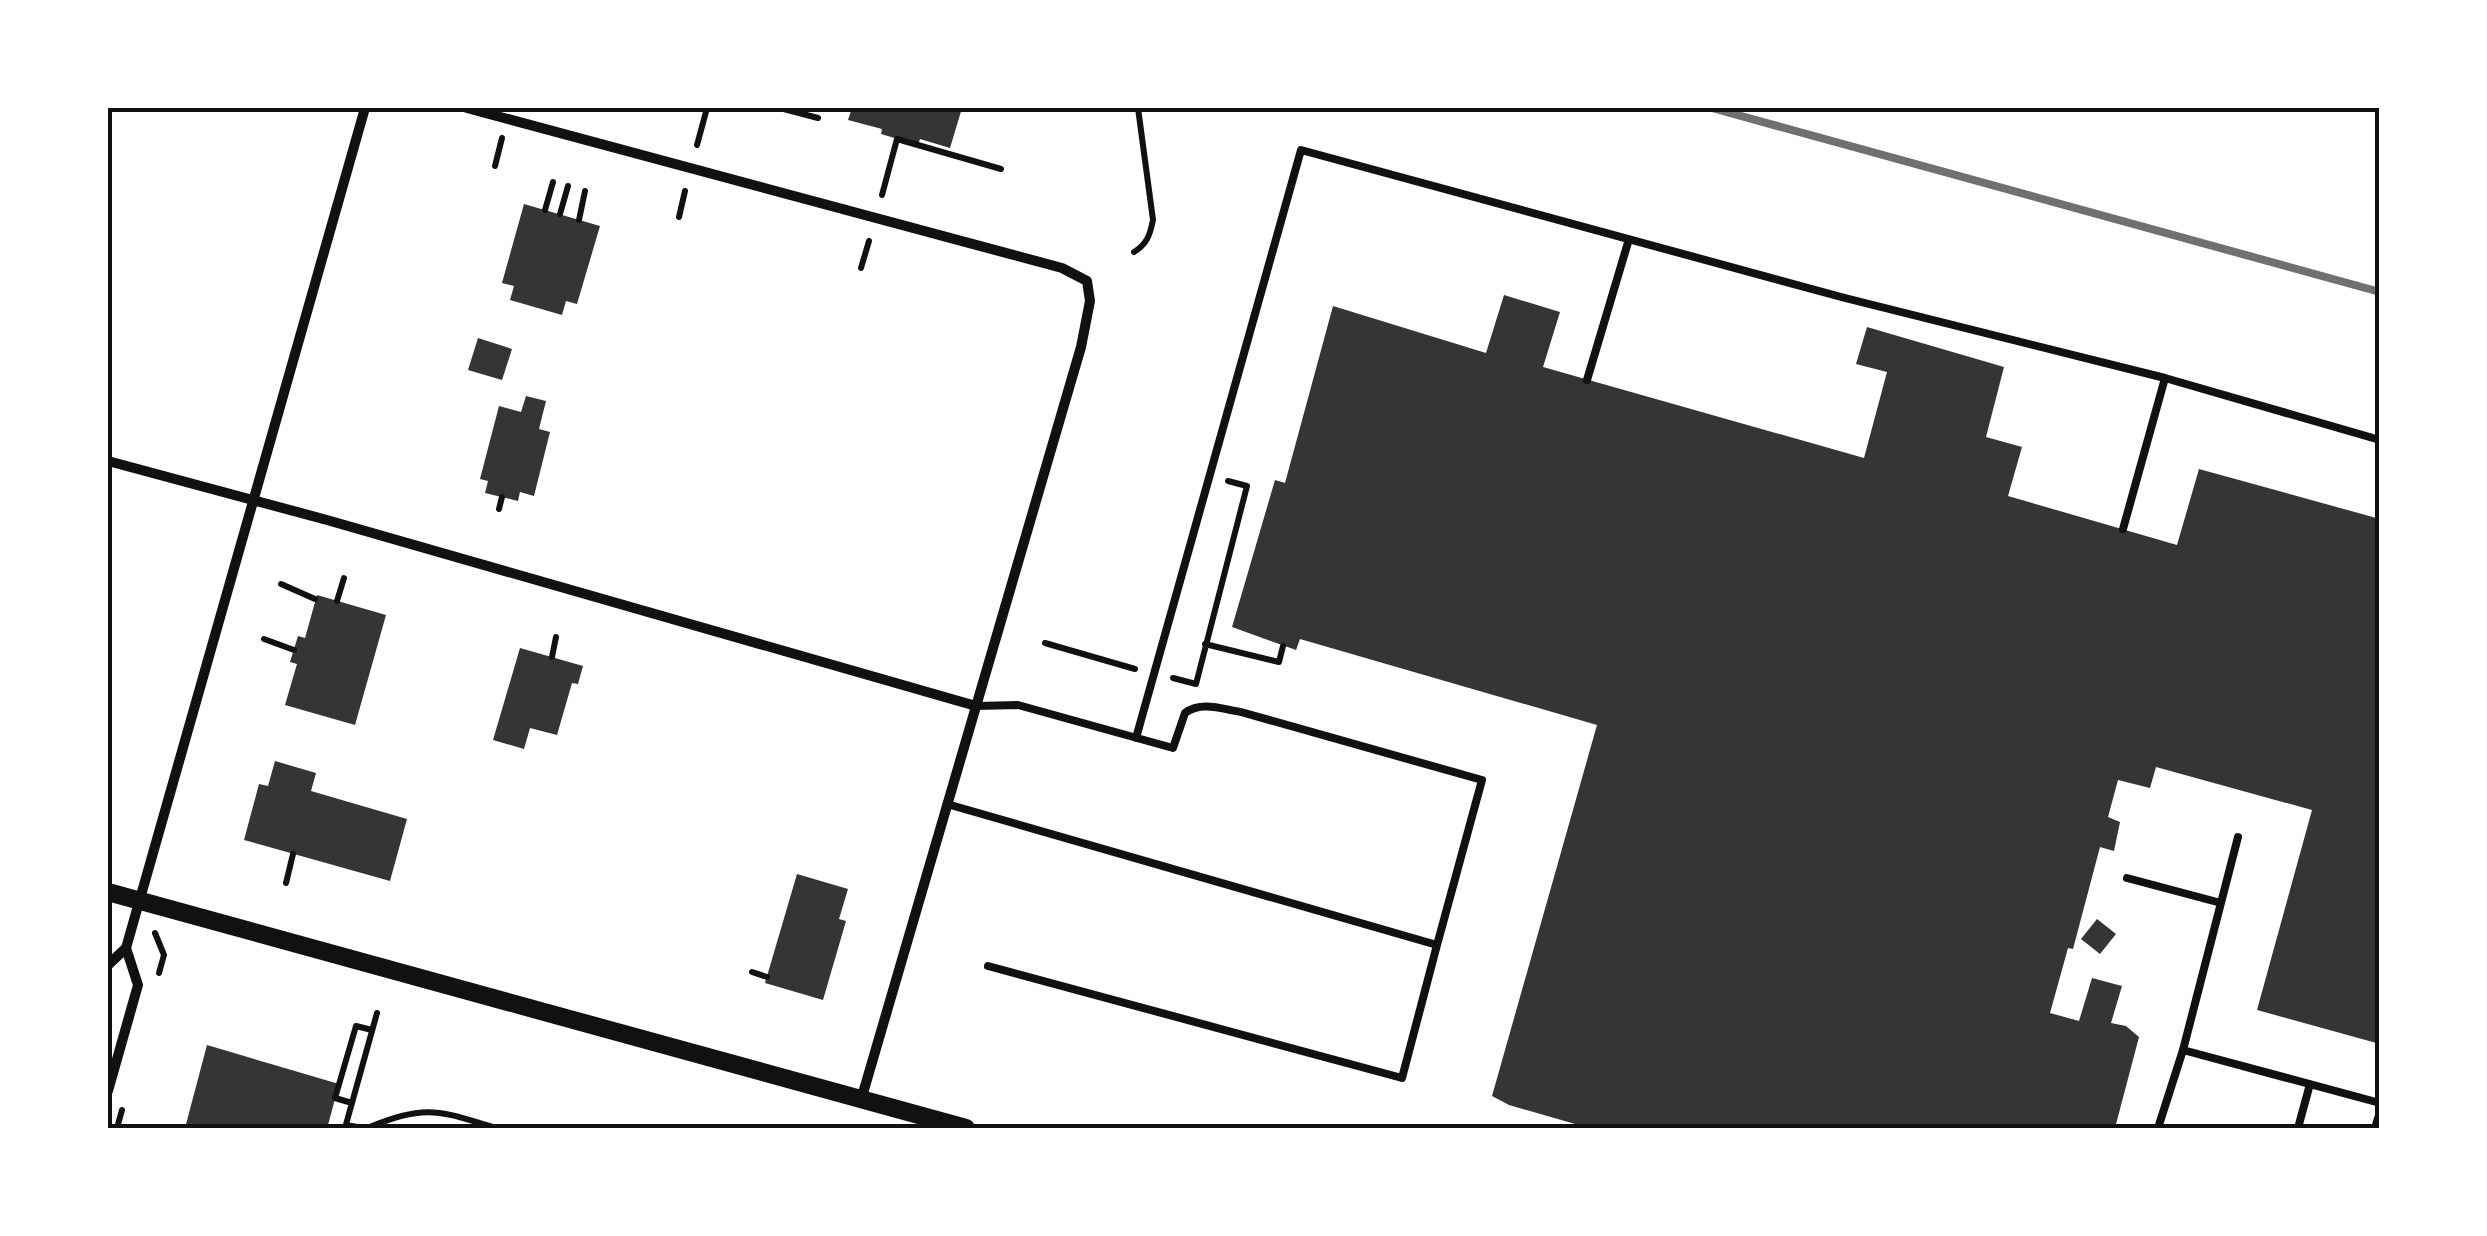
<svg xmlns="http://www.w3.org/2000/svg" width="2487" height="1236" font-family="Rubik,sans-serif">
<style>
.building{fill:#353535}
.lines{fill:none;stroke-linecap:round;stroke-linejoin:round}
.path{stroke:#111;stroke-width:6}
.service{stroke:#111;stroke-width:8}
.minor{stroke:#111;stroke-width:10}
.tertiary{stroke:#111;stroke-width:18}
.rail{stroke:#707070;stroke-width:8}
.neatline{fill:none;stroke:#111;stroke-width:4}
</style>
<rect width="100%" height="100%" fill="#fff"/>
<path class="building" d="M852,108H962L950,148L920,139L918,145L881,134L882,129L848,120Z
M524,204L600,226L577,304L566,301L562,315L510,300L514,286L502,283Z
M1504,295L1560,312L1543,367L1864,458L1887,372L1856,364L1867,327L2004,367L1986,437L2022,447L2008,496L2177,545L2199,469L2380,519V1044L2257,1010L2312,810L2156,767L2150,788L2118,780L2108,817L2120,822L2114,851L2100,847L2073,949L2068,948L2050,1013L2079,1021L2092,978L2122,986L2111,1023L2126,1026L2139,1037L2115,1128H1589L1509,1105L1492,1096L1597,725L1300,639L1296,650L1232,627L1275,480L1285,483L1333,306L1486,353Z
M478,338L512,349L502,380L468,370Z
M526,396L546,401L539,429L550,432L534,496L520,492L518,501L485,493L488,481L480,479L499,406L521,412Z
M317,595L386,615L355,725L285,705L297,664L290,662L298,636L305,638Z
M520,648L583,666L578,684L572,683L557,735L530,728L524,749L493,740Z
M275,761L316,773L311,791L407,819L390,881L244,840L259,784L268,786Z
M797,874L848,889L839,919L846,921L823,1000L765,983Z
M2097,919L2116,934L2100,954L2081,939Z
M207,1045L339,1084L328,1125L338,1128H185Z"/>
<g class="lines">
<path class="path" d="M780,108L818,118
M697,145L707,108
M495,166L502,138
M882,195L897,139L1001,169
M545,210L553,182
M560,214L568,186
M679,217L685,191
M579,220L585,191
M1134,252C1147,244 1150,235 1153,220L1138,108
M861,268L869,241
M499,509L502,497
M281,584L315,599
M337,601L344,578
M264,639L294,650
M1045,643L1135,669
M1205,644L1279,662L1283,646
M552,657L556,637
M1173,678L1196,684L1247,486L1228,481
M286,883L293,854
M155,933L164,955L159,973
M752,972L767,977
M352,1103L335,1098L356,1026L372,1030
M346,1125L363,1128
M117,1128L122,1110
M345,1128L377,1013
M367,1128C427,1104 436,1110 496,1128"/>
<path class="service" d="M1587,380L1629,239
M2123,529L2165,378
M1136,738L1301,150L1845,298L2165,378L2380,440
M947,804L1437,945L1482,780L1241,712C1222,709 1201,701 1185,713L1173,748L1018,705L976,706
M2238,837L2183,1050L2380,1103
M2127,878L2221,903
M988,966L1402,1078L1437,945
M2158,1128L2183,1050
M2298,1128L2310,1084
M2375,1128L2380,1112"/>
<path class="minor" d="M467,108L1062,268L1087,281L1090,301L1081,347L861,1100
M108,461L327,520L976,706
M108,965L126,948L365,108
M108,1091L138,985L126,948"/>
<path class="tertiary" d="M108,892L966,1128"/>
<path class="rail" d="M1712,108L2380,292"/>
</g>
<rect width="2487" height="1236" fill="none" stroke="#ffffff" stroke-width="220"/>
<rect x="110" y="110" width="2267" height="1016" class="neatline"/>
</svg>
